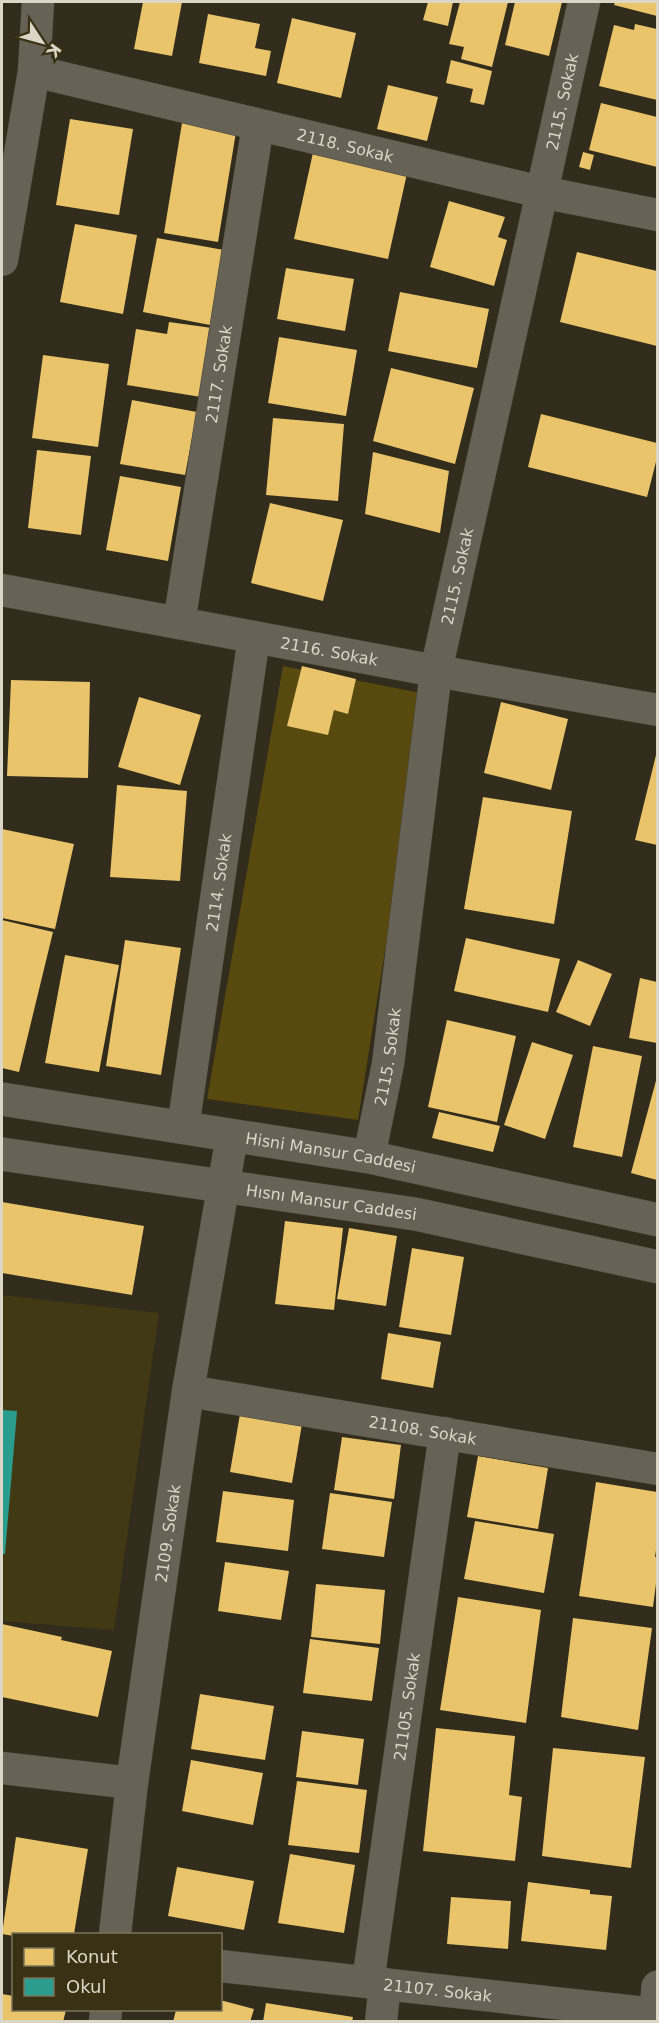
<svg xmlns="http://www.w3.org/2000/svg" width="659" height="2023" font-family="'DejaVu Sans',sans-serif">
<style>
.built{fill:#413814}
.green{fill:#58490f}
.homes{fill:#e9c46a}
.schools{fill:#2a9d8f}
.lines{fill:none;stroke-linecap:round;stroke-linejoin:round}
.minor-casing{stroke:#4b4639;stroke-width:33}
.tertiary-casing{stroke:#4b4639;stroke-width:34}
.secondary-casing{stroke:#4b4639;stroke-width:34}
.minor{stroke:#666255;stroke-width:32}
.tertiary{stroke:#666255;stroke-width:33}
.secondary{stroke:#666255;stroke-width:33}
.labels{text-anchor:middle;stroke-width:6;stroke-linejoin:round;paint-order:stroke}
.street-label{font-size:16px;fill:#dbd6c5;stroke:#393113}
</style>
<rect width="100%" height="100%" fill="#312c1b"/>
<path class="built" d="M2,1295L159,1313L114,1630L2,1621Z"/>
<path class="green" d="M283,666L426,694L358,1120L207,1099Z"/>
<path class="homes" d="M143,2H182L172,56L134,49Z
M428,2H453L448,26L423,20Z
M460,2H508L492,67L461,59L464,47L449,44Z
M515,2H562L549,56L505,45Z
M615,2H657V16L614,5Z
M208,14L260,24L255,48L271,51L266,76L199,63Z
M292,18L356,33L341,98L277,83Z
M635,24L657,29V100L599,86L614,25L634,30Z
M451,60L492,71L484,105L470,102L473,89L446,83Z
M388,85L438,97L427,141L377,129Z
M601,103L657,117V167L589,150Z
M70,119L133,129L119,215L56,205Z
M182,123L236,132L218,242L164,233Z
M314,148L408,169L388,259L294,239Z
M583,152L594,155L590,170L579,167Z
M449,201L505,217L498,237L507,240L494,286L430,267Z
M75,224L137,235L123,314L60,302Z
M157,238L224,250L210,325L143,312Z
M577,252L657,271V346L560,322Z
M286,268L354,279L345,331L277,319Z
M400,292L489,309L477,368L388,351Z
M169,322L212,328L201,397L127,385L136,329L167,334Z
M279,337L357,350L346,416L268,403Z
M43,355L109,364L98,447L32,438Z
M391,368L474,388L455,464L373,441Z
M132,400L197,412L185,475L120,464Z
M541,414L657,443V458L647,497L528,467Z
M273,418L344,424L338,501L266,495Z
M37,450L91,456L81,535L28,528Z
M373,452L449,471L440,533L365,514Z
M120,476L181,487L168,561L106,550Z
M270,503L343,520L323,601L251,583Z
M302,666L356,679L348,714L334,710L328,735L287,726Z
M11,680L90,682L88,778L7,776Z
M139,697L201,715L180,785L118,767Z
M501,702L568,719L551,790L484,773Z
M657,751V845L635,840Z
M117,785L187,791L180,881L110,877Z
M483,797L572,811L554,924L464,909Z
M2,829L74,844L55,929L2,918Z
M2,920L53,932L19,1072L2,1068Z
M466,938L560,959L548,1012L454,991Z
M125,940L181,948L161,1075L106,1066Z
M65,955L119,965L99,1072L45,1063Z
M578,960L612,974L590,1026L556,1012Z
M640,978L657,982V1043L629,1038Z
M447,1020L516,1036L497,1122L428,1107Z
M532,1042L573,1055L545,1139L504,1125Z
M593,1046L642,1056L622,1157L573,1147Z
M657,1077V1180L631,1173Z
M439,1112L500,1126L493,1152L432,1138Z
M2,1202L144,1226L132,1295L2,1273Z
M285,1221L343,1228L334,1310L275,1304Z
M349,1228L397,1236L386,1306L337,1299Z
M412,1248L464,1257L451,1335L399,1327Z
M388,1333L441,1342L433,1388L381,1379Z
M240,1414L302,1424L292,1483L230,1472Z
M342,1437L401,1445L394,1499L334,1490Z
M478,1456L548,1468L538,1529L467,1517Z
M596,1482L657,1492V1544L655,1557H657V1576L653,1607L579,1596Z
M223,1491L294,1500L288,1551L216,1542Z
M330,1493L392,1502L384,1557L322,1549Z
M475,1521L554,1534L544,1593L464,1579Z
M225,1562L289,1571L281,1620L218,1611Z
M316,1584L385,1590L380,1644L311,1637Z
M458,1597L541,1610L526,1723L440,1710Z
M573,1618L652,1628L638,1730L561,1717Z
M2,1624L62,1637L61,1640L112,1651L98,1717L2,1697Z
M310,1639L379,1648L372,1701L303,1693Z
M200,1694L274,1706L265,1760L191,1749Z
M436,1728L515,1736L509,1795L522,1797L515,1861L423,1851Z
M302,1731L364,1739L358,1785L296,1777Z
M553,1748L645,1757L631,1868L542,1856Z
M191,1760L263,1773L253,1825L182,1811Z
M297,1781L367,1790L359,1853L288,1845Z
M16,1837L88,1849L74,1934L14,1936L2,1934Z
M290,1854L355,1865L344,1933L278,1923Z
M177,1867L254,1881L244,1930L168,1916Z
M528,1882L590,1890V1894L612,1896L606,1950L521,1941Z
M451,1897L511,1901L508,1949L447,1944Z
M2,1994L14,1996V2010H66L63,2022H2Z
M220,2000L254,2009L250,2022H173L176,2010H220Z
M266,2003L353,2017L352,2022H263Z"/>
<path class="schools" d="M2,1410L17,1411L5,1554H2Z"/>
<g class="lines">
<g class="minor-casing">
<g id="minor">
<path id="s1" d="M34,71L541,192L658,215"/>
<path d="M2,260L34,71L38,2"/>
<path id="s2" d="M2,590L436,671L658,710"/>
<path id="s3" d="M179,623L258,125"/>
<path id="s4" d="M183,1128L254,637"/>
<path id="s5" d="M369,1157L388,1064L436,671L584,2"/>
<path id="s6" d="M188,1391L658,1469"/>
<path d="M2,1768L132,1783"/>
<path id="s7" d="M115,1934L132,1783L188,1391L232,1136"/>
<path id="s8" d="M220,1966L655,2014"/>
<path id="s9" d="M368,1982L445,1433"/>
<path d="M105,2022L106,2010"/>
<path d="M381,2022L385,1984"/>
</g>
</g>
<g class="tertiary-casing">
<path id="tertiary" d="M655,2022L658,1987"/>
</g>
<g class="secondary-casing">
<g id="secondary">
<path id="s10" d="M2,1099L369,1157L658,1220"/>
<path id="s11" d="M2,1154L415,1214L658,1267"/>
</g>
</g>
<use href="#minor" class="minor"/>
<use href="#tertiary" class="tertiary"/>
<use href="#secondary" class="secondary"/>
</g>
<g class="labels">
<g class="street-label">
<text dy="6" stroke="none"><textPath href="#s5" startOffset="1074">2115. Sokak</textPath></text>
<text dy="6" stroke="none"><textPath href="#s1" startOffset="320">2118. Sokak</textPath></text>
<text dy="6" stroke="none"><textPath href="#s3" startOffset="252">2117. Sokak</textPath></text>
<text dy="6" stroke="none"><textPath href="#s5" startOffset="588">2115. Sokak</textPath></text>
<text dy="6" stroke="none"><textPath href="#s2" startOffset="333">2116. Sokak</textPath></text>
<text dy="6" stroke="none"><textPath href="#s4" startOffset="248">2114. Sokak</textPath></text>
<text dy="6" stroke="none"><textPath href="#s5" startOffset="102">2115. Sokak</textPath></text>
<text dy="6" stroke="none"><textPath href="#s10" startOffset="333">Hisni Mansur Caddesi</textPath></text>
<text dy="6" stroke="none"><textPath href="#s11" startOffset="333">Hısnı Mansur Caddesi</textPath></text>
<text dy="6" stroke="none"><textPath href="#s6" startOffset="238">21108. Sokak</textPath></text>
<text dy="6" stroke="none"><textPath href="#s7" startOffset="404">2109. Sokak</textPath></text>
<text dy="6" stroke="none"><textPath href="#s9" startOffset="278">21105. Sokak</textPath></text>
<text dy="6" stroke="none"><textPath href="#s8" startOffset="219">21107. Sokak</textPath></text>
</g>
</g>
<rect width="659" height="2023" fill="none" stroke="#dbd6c5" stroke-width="6"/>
<rect x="12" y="1933" width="210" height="78" fill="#393113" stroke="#7a735a" stroke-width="1.5"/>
<rect x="24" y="1948" width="30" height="18" fill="#e9c46a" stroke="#7a735a" stroke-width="1.5"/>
<text x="66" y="1963" font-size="18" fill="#dbd6c5">Konut</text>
<rect x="24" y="1978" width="30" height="18" fill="#2a9d8f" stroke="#7a735a" stroke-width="1.5"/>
<text x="66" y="1993" font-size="18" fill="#dbd6c5">Okul</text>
<g transform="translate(42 42) rotate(126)" stroke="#393113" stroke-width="4.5" paint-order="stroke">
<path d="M0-4.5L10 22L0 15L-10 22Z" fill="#dbd6c5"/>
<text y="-9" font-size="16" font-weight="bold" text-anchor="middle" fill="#dbd6c5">K</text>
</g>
</svg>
